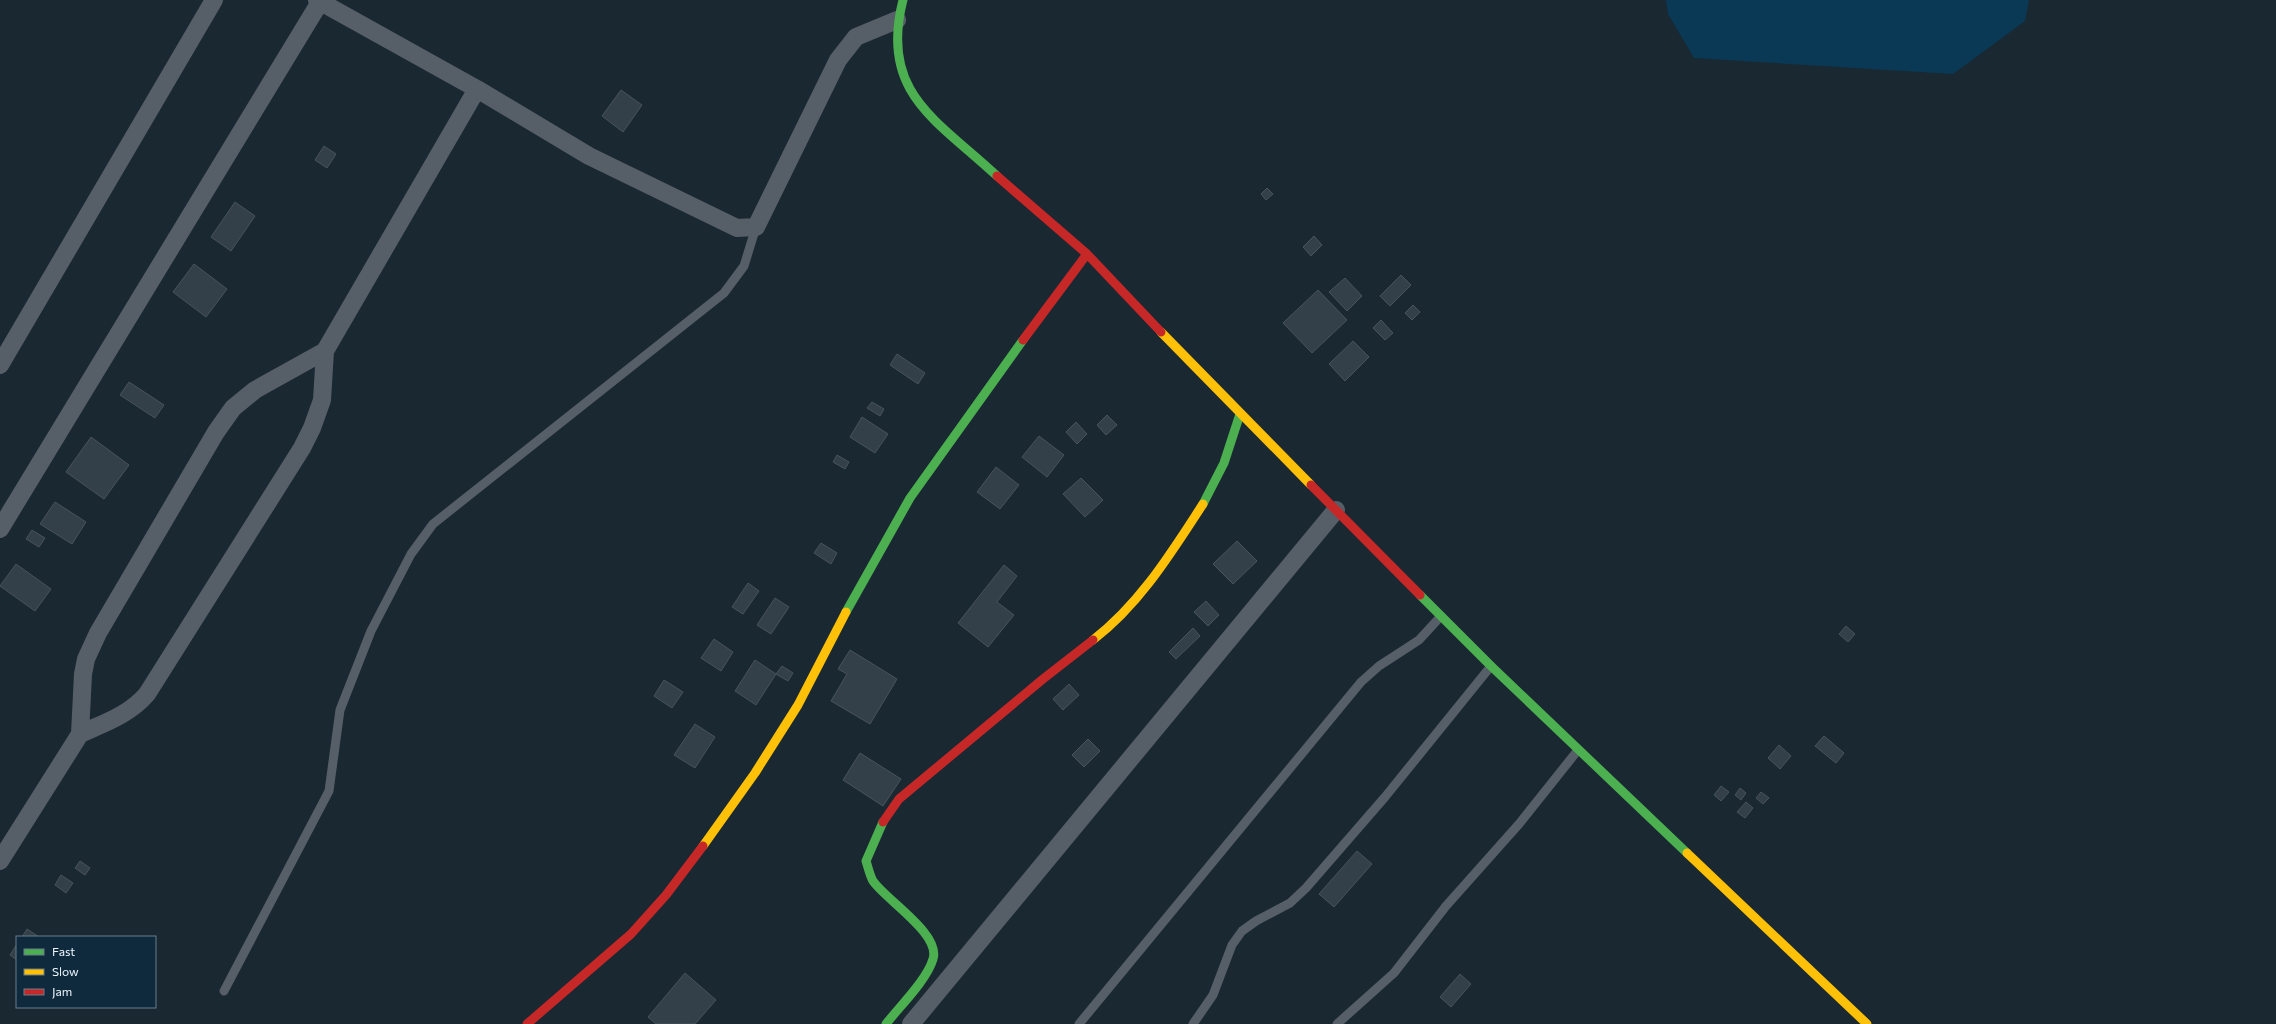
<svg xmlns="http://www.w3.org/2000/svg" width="2276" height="1024" font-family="Commissioner,sans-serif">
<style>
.green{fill:#0a3956}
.building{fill:#344049;stroke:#48535b}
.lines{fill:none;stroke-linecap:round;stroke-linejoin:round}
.lane{stroke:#565f67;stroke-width:9}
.street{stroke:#565f67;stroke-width:18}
.fast{stroke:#4caf50;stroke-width:9}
.slow{stroke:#ffc107;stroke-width:9}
.jam{stroke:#c62828;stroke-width:9}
</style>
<rect width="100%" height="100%" fill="#1a2832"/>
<path class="green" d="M1666,0H2029L2025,21L1953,74L1694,58L1668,14Z"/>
<path class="building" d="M621,90L642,105L623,132L602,116Z
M324,146L336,154L327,168L315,160Z
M1267,188L1273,194L1266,200L1261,194Z
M235,202L255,216L231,251L211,237Z
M1314,236L1322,245L1311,256L1303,247Z
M194,264L227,289L206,317L173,292Z
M1401,275L1411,285L1390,306L1380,296Z
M1345,278L1362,296L1347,311L1329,292Z
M1318,290L1347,320L1312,353L1283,323Z
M1413,305L1420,312L1412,320L1405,313Z
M1381,320L1393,333L1385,340L1373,328Z
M1353,341L1369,357L1345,381L1329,364Z
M897,354L925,373L918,384L890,365Z
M129,382L164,405L155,418L120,395Z
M872,402L884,409L880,416L867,408Z
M1107,415L1117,425L1106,435L1097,425Z
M862,417L888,434L875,453L850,437Z
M1076,422L1087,434L1077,444L1066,432Z
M1039,436L1064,455L1047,477L1022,457Z
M91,437L129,465L104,499L66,472Z
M837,455L849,462L845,469L833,462Z
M996,467L1019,485L1000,509L977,492Z
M1081,478L1103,500L1085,517L1063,494Z
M55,502L86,522L72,544L40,524Z
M32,530L45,538L39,547L26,539Z
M1237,541L1257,561L1233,584L1213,564Z
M821,543L837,553L831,564L814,553Z
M16,564L51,589L35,611L0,586Z
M1004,565L1017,576L997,602L1014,615L988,647L958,623Z
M748,583L759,591L743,614L732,607Z
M775,598L789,607L771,634L757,625Z
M1206,601L1219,615L1208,626L1194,612Z
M1846,626L1855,634L1848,642L1839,634Z
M1193,628L1200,636L1176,659L1169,652Z
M714,639L733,652L721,671L701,658Z
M850,650L897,679L870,724L831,701L847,674L838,669Z
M755,660L776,674L756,705L735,691Z
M782,666L793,673L788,681L776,674Z
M664,680L683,692L672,708L654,696Z
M1069,684L1079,695L1063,710L1053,699Z
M695,724L715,737L695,768L674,755Z
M1824,736L1844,753L1836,763L1815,746Z
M1088,739L1100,751L1084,767L1072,755Z
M1779,745L1791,756L1780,769L1768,758Z
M860,753L901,779L883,806L843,780Z
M1721,786L1729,792L1721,801L1714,795Z
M1740,788L1746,793L1741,800L1735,795Z
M1761,792L1769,798L1763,804L1756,798Z
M1746,802L1753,808L1745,818L1737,812Z
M1357,851L1372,864L1334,907L1319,894Z
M80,861L90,868L85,875L75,868Z
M61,875L73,883L66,893L55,885Z
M27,929L39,937H22Z
M17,944V960L10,955Z
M685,973L716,1000L695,1024H656L648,1017Z
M1460,974L1471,984L1451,1007L1440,997Z"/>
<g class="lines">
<path class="lane" d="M224,991L329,791L340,710L371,631L411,554L433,524L724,293L744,266L756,227
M1079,1024L1361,682L1379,666L1419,640L1441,616
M1193,1024L1213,995L1232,945L1242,931L1256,921L1290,903L1306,888L1385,797L1491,666
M1337,1024L1394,973L1446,906L1519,824L1578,750"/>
<path class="street" d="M317,0L477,89L589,156L737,228L756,227L838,60L856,37L897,20
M0,365L214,0
M0,529L320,2
M80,734C104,723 129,715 147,694L302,448L312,428L322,400L325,351L477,89
M0,861L80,734L83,674L86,659L98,633L216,432L233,408L255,390L325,351
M911,1024L1336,510"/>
<path class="fast" d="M903,0C879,93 937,120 997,176
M1203,504L1224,463L1240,414
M1420,595L1491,666L1687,853
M846,612L910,498L1023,340
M883,822L866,861C868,867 870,876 873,881C886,900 941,934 933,959C927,980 899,1007 886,1024"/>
<path class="slow" d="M1161,332L1311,485
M1093,640C1140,604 1171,553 1203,504
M703,846L755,773L798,705L846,612
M1687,853L1867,1024"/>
<path class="jam" d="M997,176L1087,254L1161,332
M1023,340L1087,254
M1311,485L1420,595
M883,822L899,799L1043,679L1093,640
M527,1024L631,934L666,895L703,846"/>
</g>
<rect x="16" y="936" width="140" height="72" fill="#0f2a3d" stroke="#687c8a"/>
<rect x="24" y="949" width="20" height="6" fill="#4caf50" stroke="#687c8a"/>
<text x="52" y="956" font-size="12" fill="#edf6fe">Fast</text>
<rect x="24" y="969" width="20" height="6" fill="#ffc107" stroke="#687c8a"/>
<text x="52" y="976" font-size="12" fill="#edf6fe">Slow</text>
<rect x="24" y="989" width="20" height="6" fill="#c62828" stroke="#687c8a"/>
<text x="52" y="996" font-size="12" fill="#edf6fe">Jam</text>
</svg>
